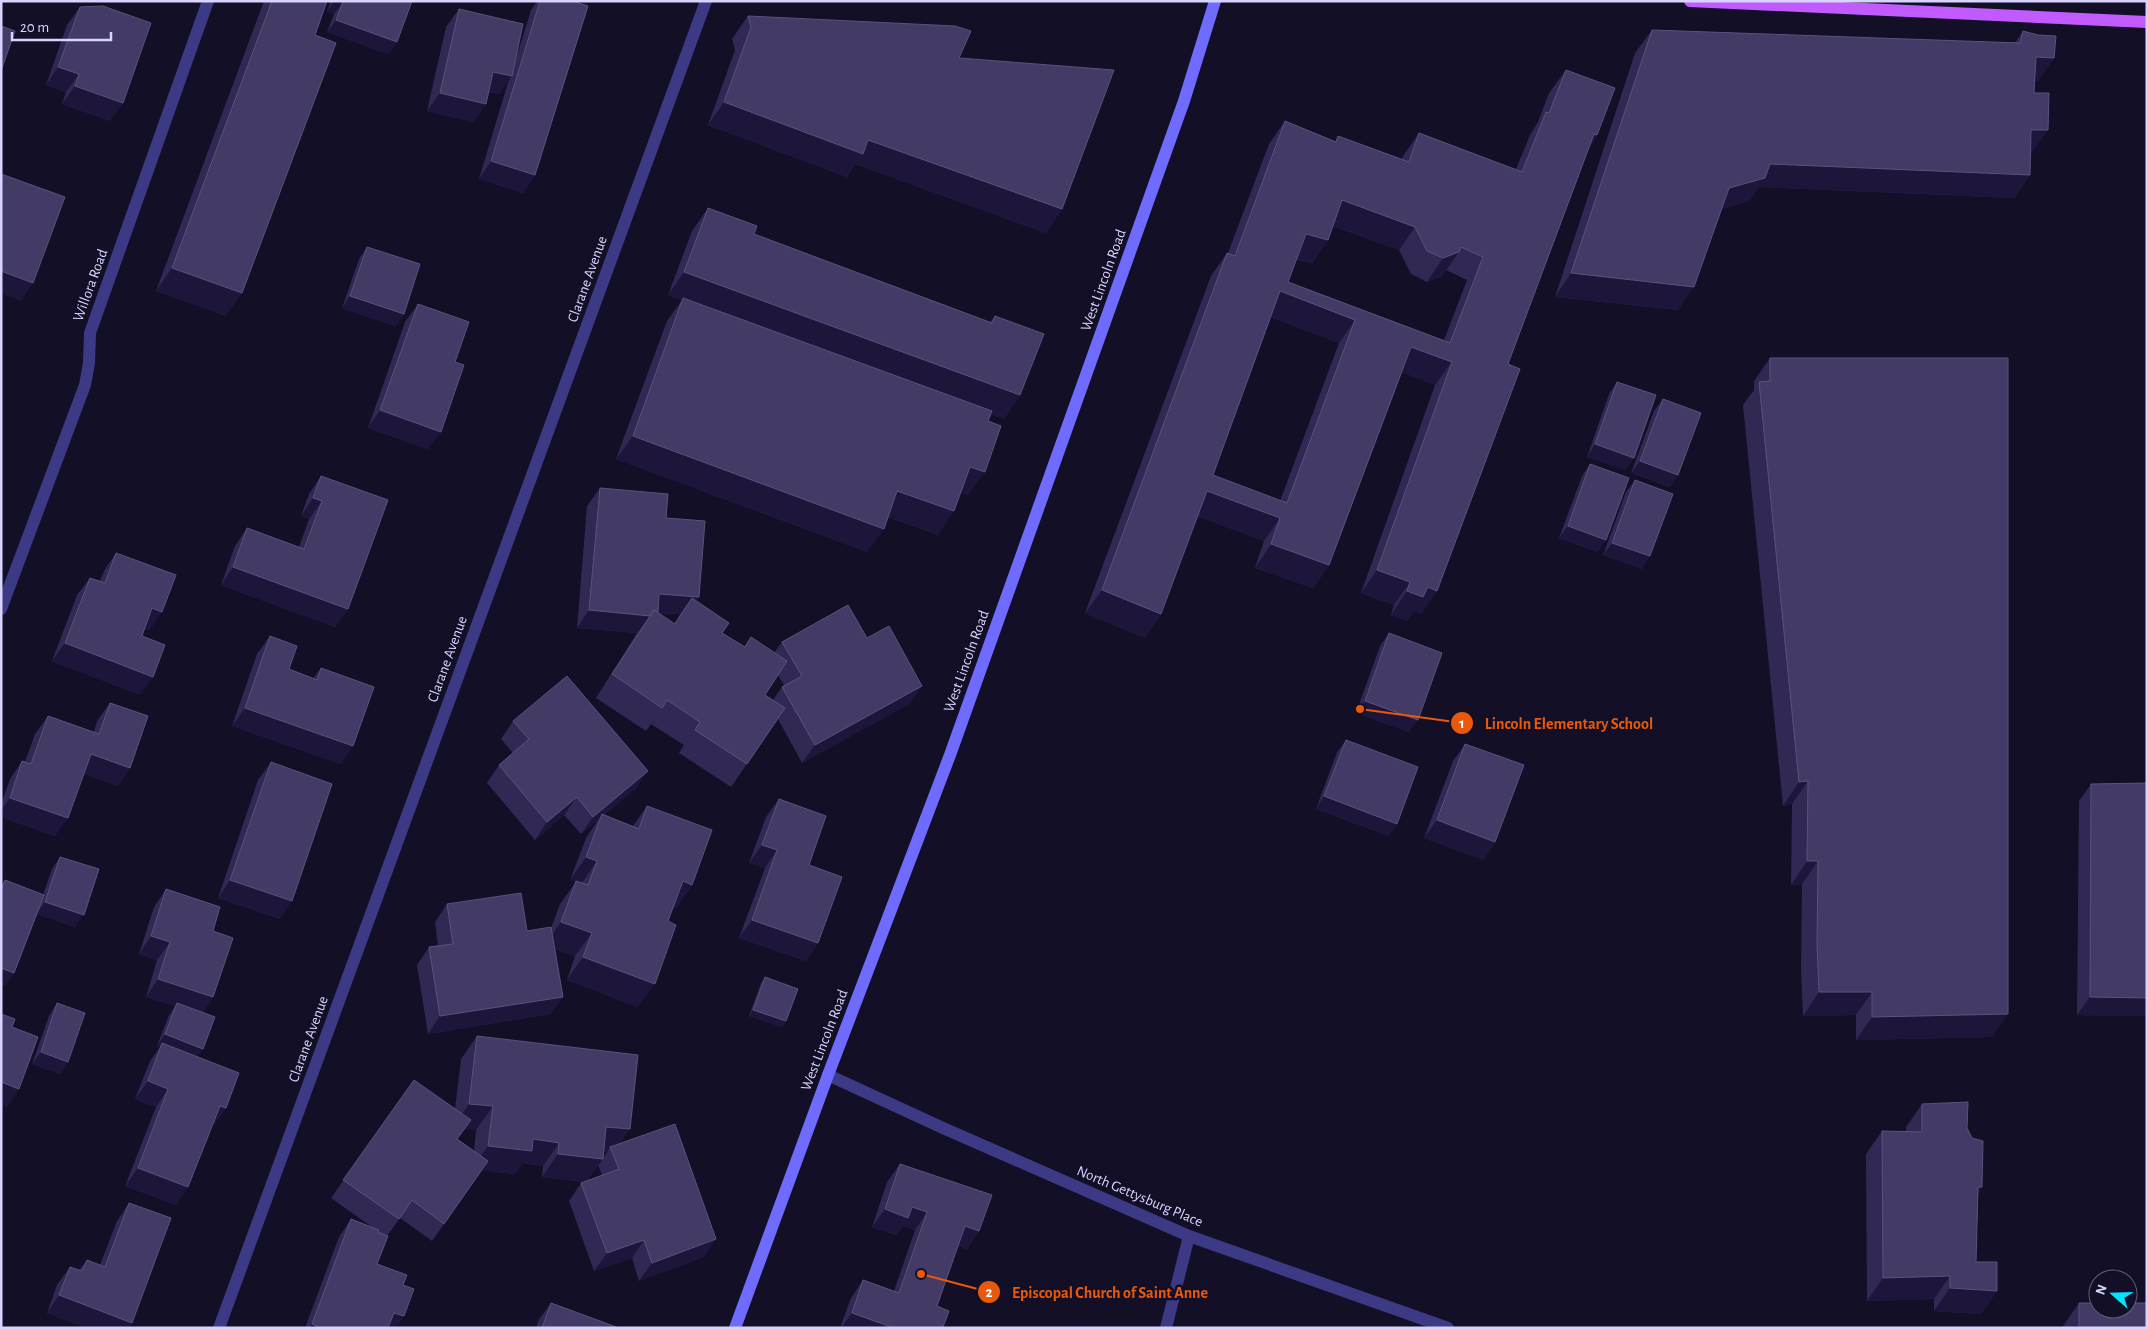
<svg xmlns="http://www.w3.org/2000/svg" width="2148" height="1329" font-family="'Alegreya Sans',sans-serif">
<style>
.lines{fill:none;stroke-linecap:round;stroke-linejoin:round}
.street{stroke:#3d3a85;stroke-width:12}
.secondary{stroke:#6f6bff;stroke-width:12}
.primary{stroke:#c25bff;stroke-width:12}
.wall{fill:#312854;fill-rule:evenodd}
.shaded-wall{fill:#1d163a}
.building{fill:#433a66;stroke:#5a527e;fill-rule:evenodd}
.labels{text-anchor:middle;stroke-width:5;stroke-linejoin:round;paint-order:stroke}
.street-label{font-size:15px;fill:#d9d4ff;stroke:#130f26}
.leader{fill:none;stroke:#e8590c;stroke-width:2}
.callout-dot{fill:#e8590c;stroke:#130f26;stroke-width:2}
.mark-label{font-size:15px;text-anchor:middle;font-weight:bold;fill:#fff}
.callout-label{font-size:16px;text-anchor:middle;font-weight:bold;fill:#e8590c;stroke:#130f26;stroke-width:5;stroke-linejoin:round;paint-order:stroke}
</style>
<rect width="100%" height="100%" fill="#130f26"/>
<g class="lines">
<path class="street" d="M1,609L85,385L89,363L90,333L208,1
M828,1075L943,1128L1189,1236L1448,1328
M219,1328L706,1
M1166,1328L1189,1236"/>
<path class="secondary" d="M735,1328L828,1075L950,755L1184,101L1215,1"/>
<path class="primary" d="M1690,1L2147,22"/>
</g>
<path class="wall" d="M264,1H327L315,35L226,316L156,291Z
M331,1H412L397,42L388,54L327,32L334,14L327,11Z
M537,1H573L535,175L523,193L479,179L509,79L499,94L488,92L486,104L473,122L427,111L446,27L459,9L515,62L531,10Z
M80,7L110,121L62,104L66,92L46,85L67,25Z
M748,16L959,58L1062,209L1046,233L855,164L847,177L708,125L735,50L732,39Z
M1652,30L2015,43L2023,31L2054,58L2038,81H2034V93L2048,130L2031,153H2030V175L2014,198L1759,187L1749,201L1722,209L1678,310L1555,297L1635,53Z
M1566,70L1597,135L1589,148L1508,364L1437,591L1421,614L1414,611L1407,621L1391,615L1394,605L1361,593L1435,385L1402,372L1329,565L1313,588L1255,568L1264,541L1197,516L1161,614L1145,638L1085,613L1211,276L1227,253H1228L1269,144L1285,121L1335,142L1338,136L1402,159L1403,156L1419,133L1516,169L1530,135L1538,122L1549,93ZM1333,226L1399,250L1411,274L1427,282L1442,276L1446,270L1467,280L1444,340L1288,282L1296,259L1312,263L1328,240ZM1271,317L1339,343L1280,501L1213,475Z
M708,208L754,234L990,322L995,316L1020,395L1004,419L991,414L988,421L968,495L961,492L938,535L888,517L867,552L616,459L667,321L682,300L668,295L692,231Z
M367,247L404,314L395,326L342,308L359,259Z
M418,304L455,362L428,449L368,428L405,322Z
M1770,358L1992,1037L1856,1040V1015L1803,1016L1801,969L1802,884L1791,885L1792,804L1783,806L1743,405L1754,390V381Z
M1617,382L1634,458L1625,470L1587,457L1609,394Z
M1663,399L1678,475L1670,487L1631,473L1654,411Z
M1590,464L1606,540L1597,552L1559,538L1582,476Z
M321,476L348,609L335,627L221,585L235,546L247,528L299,547L309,519L301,516L309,494Z
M1635,480L1642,569L1603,555L1626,492Z
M600,488L666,518L699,597L696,601L722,633L744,647L751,637L774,653L782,642L867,638L922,686L909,704L802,763L778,719L731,787L679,753L684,745L651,724L646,731L596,698L637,633L577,628L587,506ZM658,613L673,614H680L674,624ZM778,675L784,685L782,687L773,700L765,695Z
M116,553L150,630L145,628L142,636L140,695L52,661L77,595L90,578L100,581L104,571Z
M1389,633L1409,732L1356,713L1380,646Z
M270,636L289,669L313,678L321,668L341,764L232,726L257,654Z
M110,703L130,768L118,786L84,774L55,836L1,817V804L10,779L22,761L25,762L35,734L48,716L94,732L97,721Z
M513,721L648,771L635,789L604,815L633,826L647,806L692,885L676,908L673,906L638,1007L567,980L575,956L555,949L563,997L550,1014L428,1034L417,965L429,947L438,946L435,922L447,904L527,931L551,928L560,904L576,882L570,880L586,838L598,820L581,834L564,815L535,840L487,783L499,765L513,753L501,739Z
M1346,740L1389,836L1316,809L1337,752Z
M1465,744L1495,842L1483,860L1424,838L1453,761Z
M271,762L280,919L218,898L258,780Z
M2091,784L2147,1016L2077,1015L2079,801Z
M779,799L809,865L818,943L806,961L739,938L765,868L749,863L766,817Z
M60,857L75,927L37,914L14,973L5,985L1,984V885L5,880L43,895L52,869Z
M166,889L213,931V997L203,1012L197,1057L226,1108L213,1126L212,1125L176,1205L125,1186L156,1107L135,1099L150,1061L160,1047L157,1046L169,1015L175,1006L146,997L157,960L139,954L154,907Z
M765,977L786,1021L782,1027L749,1016L761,983Z
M57,1003L68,1062L60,1074L32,1064L49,1016Z
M477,1036L620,1143L704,1257L639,1281L632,1258L594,1271L569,1201L581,1183L585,1182L542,1177L543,1166L523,1163L515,1174L482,1170L432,1241L400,1218L387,1236L377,1264L403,1285L404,1316L396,1328H305L339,1237L351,1219L372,1227L331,1198L414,1080L455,1109L461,1059ZM465,1128L476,1130L474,1151L457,1139ZM604,1152H607L603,1158ZM598,1165L602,1175L587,1181Z
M1922,1104L1967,1128L1972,1138L1982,1187L1978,1194L1976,1262L1997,1291L1981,1314L1934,1311V1299L1867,1301L1866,1154L1882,1131L1906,1132V1127Z
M900,1164L979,1231L967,1249L958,1246L937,1306L943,1327L945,1328H840L851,1298L863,1280L894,1291L915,1230L903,1226L896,1235L872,1227L887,1182Z
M129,1203V1328H86L47,1313L57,1285L70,1267L79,1270L87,1260L100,1265L117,1221Z
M551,1303L619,1328H536L538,1321Z
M2079,1303L2147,1328H2063V1326Z"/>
<path class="shaded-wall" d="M334,1L343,2L334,14L327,11Z
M336,20L397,42L388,54L327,32Z
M2036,57L2054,58L2038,81L2020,80Z
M58,67L79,74L66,92L46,85Z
M493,72L512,76L499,94L481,90Z
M75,86L123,103L110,121L62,104Z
M440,93L486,104L473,122L427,111Z
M724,102L868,140L1062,209L1046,233L855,164L847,177L708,125Z
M2031,130H2048L2031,153H2014Z
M1594,134L1597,135L1581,159Z
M491,161L535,175L523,193L479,179Z
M1770,164L2030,175L2014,198L1759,187L1749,201L1713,212L1729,188Z
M1342,200L1415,227L1399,250L1326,223Z
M1306,234L1328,240L1312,263L1290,257Z
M1459,252L1442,276L1427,282L1443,258Z
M172,268L242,293L226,316L156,291Z
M1,271L33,283L21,301L1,294Z
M684,272L1020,395L1004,419L682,300L683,298L682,300L668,295Z
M1571,273L1694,287L1678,310L1555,297Z
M1280,291L1355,320L1339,343L1264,315Z
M350,296L404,314L395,326L342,308Z
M1411,347L1452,362L1435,385L1395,370Z
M380,410L441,432L428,449L368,428Z
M633,436L884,529L867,552L616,459Z
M1595,444L1634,458L1625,470L1587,457Z
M1640,461L1678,475L1670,487L1631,473Z
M970,467L985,472L968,495L954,490Z
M897,491L954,511L938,535L881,514Z
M1207,491L1280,518L1264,541L1190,514Z
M313,498L322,501L309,519L301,516Z
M1568,526L1606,540L1597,552L1559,538Z
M1612,543L1650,556L1642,569L1603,555Z
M1271,544L1329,565L1313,588L1255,568Z
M233,567L348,609L335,627L221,585Z
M1377,570L1410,582L1394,605L1361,593Z
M1428,587L1437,591L1421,614L1414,611L1407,621L1391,615L1407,591Z
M1102,590L1161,614L1145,638L1085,613Z
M659,594L699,597L686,615L692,598L680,614L647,612Z
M152,608L162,612L150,630L140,626Z
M589,610L650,616L637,633L577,628Z
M65,643L153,677L140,695L52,661Z
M922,686L909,704L802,763L815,745Z
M1365,701L1418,720L1409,732L1356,713Z
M245,708L353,746L341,764L232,726Z
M91,754L130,768L118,786L78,772Z
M648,771L635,789L600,818L602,814L598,820L581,834L593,817Z
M1808,781L1792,804L1783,806L1799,782Z
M1324,796L1397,824L1389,836L1316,809Z
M577,797L564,815L535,840L547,822Z
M10,798L68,818L55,836L1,817V810Z
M1437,820L1495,842L1483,860L1424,838Z
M762,845L777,850L765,868L749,863Z
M586,857L597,861L581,884L570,880Z
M1807,861H1818L1802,884L1791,885Z
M230,880L292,901L280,919L218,898Z
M683,881L692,885L676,908L666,904Z
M45,902L84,915L75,927L36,914Z
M752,920L818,943L806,961L739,938Z
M561,922L592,933L575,956L545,945Z
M151,936L170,942L157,960L139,954Z
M583,957L655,984L638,1007L567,980Z
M1,968L14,973L5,985L1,984Z
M158,979L213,997L201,1015L177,1003L175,1006L146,997Z
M1819,992H1872L1856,1015L1803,1016Z
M563,997L550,1014L428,1034L440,1016Z
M2090,997L2147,998V1016L2077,1015Z
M753,1010L786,1021L782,1027L749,1016Z
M2008,1014L1992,1037L1856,1040L1872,1017Z
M165,1034L203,1049L194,1061L162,1043L160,1047L157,1046Z
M41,1052L68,1062L60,1074L32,1064Z
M148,1081L168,1089L156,1107L135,1099Z
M1,1082L19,1089L7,1107L1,1105Z
M469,1104L493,1106L476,1130L453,1127Z
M220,1106L226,1108L213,1126L207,1123Z
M606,1127L630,1129L613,1153L610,1147L607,1152L590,1150Z
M533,1139L559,1143L543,1166L523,1163L515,1174L482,1170L432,1241L482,1170L472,1169L488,1146Z
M558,1154L603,1159L586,1182L542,1177Z
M138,1168L188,1187L176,1205L125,1186Z
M1978,1187H1982L1966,1211Z
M912,1207L927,1212L915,1230L903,1226L896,1235L872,1227L885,1209Z
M965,1226L979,1231L967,1249L952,1244Z
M716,1239L704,1257L639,1281L652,1263Z
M644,1240L632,1258L594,1271L607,1253Z
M1950,1276L1934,1299L1867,1301L1883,1278Z
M1950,1288L1997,1291L1981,1314L1934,1311Z
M59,1295L132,1323L129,1328H86L47,1313Z
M394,1313L404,1316L396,1328H383Z
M852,1313L894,1328H841Z
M312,1324L321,1328H309Z"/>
<path class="building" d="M272,1H327L315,35L336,43L242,293L172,268Z
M342,1H412L397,42L336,20L343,2Z
M540,1H573L588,6L535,175L491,161Z
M103,6L151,23L123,103L75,86L79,74L58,67L80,7Z
M459,9L523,24L512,76L493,72L486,104L440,93Z
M748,16L955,26L971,31L959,58L1114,70L1062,209L868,140L863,154L724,102L751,27Z
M1,26L15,31L1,71Z
M1652,30L2020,43L2023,31L2038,35L2056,36L2054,58L2036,57L2034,93H2049L2048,130H2031L2030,175L1770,164L1765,178L1729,188L1694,287L1571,273Z
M1566,70L1615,88L1597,135L1594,134L1508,364L1520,369L1437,591L1428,587L1423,597L1407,591L1410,582L1377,570L1452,362L1411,347L1329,565L1271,544L1280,518L1207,491L1161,614L1102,590L1227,253L1235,256L1285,121L1336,142L1338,136L1409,162L1419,133L1522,172L1546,112L1549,113ZM1342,200L1415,227L1427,251L1443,258L1459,252L1461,247L1483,257L1450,343L1288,282L1306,234L1328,240ZM1280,291L1355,320L1287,503L1213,475Z
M1,174L65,197L33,283L1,271Z
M708,208L757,226L754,234L992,323L995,316L1044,334L1020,395L684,272Z
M367,247L420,264L404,314L350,296Z
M683,298L992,411L988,421L1001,426L985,472L970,467L954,511L897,491L884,529L633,436Z
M418,304L469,322L455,362L464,365L441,432L380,410Z
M1770,358H2008V1014L1872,1017V992H1819L1817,945L1818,861H1807L1808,781L1799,782L1759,382L1770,381Z
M1617,382L1656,395L1634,458L1595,444Z
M1663,399L1701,413L1678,475L1640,461Z
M1590,464L1629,478L1606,540L1568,526Z
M321,476L388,500L348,609L233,567L247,528L304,549L322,501L313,498Z
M1635,480L1673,494L1650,556L1612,543Z
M600,488L668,494L666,518L705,521L699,597L659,594L658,612L654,610L650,616L589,610Z
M116,553L176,575L162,612L152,608L142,636L165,645L153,677L65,643L90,578L105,583Z
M692,598L729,623L722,633L745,647L751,637L787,661L765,695L785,708L747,764L695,730L700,722L667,700L662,708L612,674L654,610L675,624Z
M848,605L867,638L889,626L922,686L815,745L782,687L802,676L782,642Z
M1389,633L1442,653L1418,720L1365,701Z
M270,636L297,646L289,669L317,680L321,668L374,687L353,746L245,708Z
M567,676L648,771L593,817L577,797L547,822L499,765L529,739L513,721Z
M110,703L148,716L130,768L91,754L68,818L10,798L22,761L31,764L48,716L99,734Z
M1346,740L1418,767L1397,824L1324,796Z
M1465,744L1524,765L1495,842L1437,820Z
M271,762L332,784L292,901L230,880Z
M2147,783V998L2090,997L2091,784Z
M779,799L826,816L809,865L842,877L818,943L752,920L777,850L762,845Z
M647,806L712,830L692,885L683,881L668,921L676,925L655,984L583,957L592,933L561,922L576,881L588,885L597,861L586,857L602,814L639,829Z
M60,857L99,869L84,915L45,902Z
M5,880L44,895L14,973L1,968V889Z
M166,889L220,907L213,931L233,938L213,997L158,979L170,942L151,936Z
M521,893L527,931L551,927L563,997L440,1016L429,947L453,944L447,904Z
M765,977L798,989L786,1021L753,1010Z
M57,1003L85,1013L68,1062L41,1052Z
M177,1003L215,1017L203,1049L165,1034Z
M1,1014L15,1019L12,1027L38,1037L19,1089L1,1082Z
M477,1036L638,1055L630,1129L606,1127L603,1159L558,1154L559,1143L533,1139L532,1151L488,1146L493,1106L469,1104Z
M162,1043L239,1073L226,1108L220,1106L188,1187L138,1168L168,1089L148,1081Z
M414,1080L471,1120L457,1139L488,1161L444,1224L412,1200L399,1219L343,1180Z
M1968,1102L1967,1128L1972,1138L1983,1141L1982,1187H1978L1976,1262H1997V1291L1950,1288V1276L1883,1278L1882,1131L1922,1132V1104Z
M675,1124L716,1239L652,1263L644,1240L607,1253L581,1183L619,1169L610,1147Z
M900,1164L992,1195L979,1231L965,1226L937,1306L949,1311L943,1327L945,1328H894L852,1313L863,1280L899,1293L927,1212L912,1207L908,1218L885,1209Z
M129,1203L171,1218L132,1323L59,1295L70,1267L82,1271L87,1260L105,1267Z
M351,1219L379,1230L378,1232L388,1236L377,1264L407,1275L403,1285L414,1289L404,1316L394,1313L388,1328H321L312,1324Z
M551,1303L619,1328H542Z
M2079,1303H2098V1309H2128V1303H2147V1328H2079Z"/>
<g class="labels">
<g class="street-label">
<text transform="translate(587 279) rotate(-70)" y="5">Clarane Avenue</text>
<text transform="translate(1103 280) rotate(-70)" y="5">West Lincoln Road</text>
<text transform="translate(90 285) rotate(-70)" y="5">Willora Road</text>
<text transform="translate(447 659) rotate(-70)" y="5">Clarane Avenue</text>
<text transform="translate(966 661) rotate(-70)" y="5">West Lincoln Road</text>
<text transform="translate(308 1039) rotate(-70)" y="5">Clarane Avenue</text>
<text transform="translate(824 1040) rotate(-69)" y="5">West Lincoln Road</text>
<text transform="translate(1140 1196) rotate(23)" y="5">North Gettysburg Place</text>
</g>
</g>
<path class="leader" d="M1360 709L1462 723M921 1274L989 1292"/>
<g class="callout-dot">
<circle cx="1360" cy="709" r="5"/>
<circle cx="921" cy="1274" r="5"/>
<circle cx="1462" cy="723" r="12"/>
<circle cx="989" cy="1292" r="12"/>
</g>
<g class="mark-label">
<text x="1462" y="728">1</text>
<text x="989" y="1297">2</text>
</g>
<g class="callout-label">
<text x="1569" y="729">Lincoln Elementary School</text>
<text x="1110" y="1298">Episcopal Church of Saint Anne</text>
</g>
<rect width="2148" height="1329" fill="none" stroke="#d9d4ff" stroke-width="5"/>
<g transform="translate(2113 1294) rotate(290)"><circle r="24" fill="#130f26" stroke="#625e7d"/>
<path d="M0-4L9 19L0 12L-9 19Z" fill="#00e5ff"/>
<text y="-8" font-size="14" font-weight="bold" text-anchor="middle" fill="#d9d4ff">N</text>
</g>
<path d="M12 32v8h99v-8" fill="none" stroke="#d9d4ff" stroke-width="2.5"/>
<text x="20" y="32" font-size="15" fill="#d9d4ff" stroke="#130f26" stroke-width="4" paint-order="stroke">20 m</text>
</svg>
